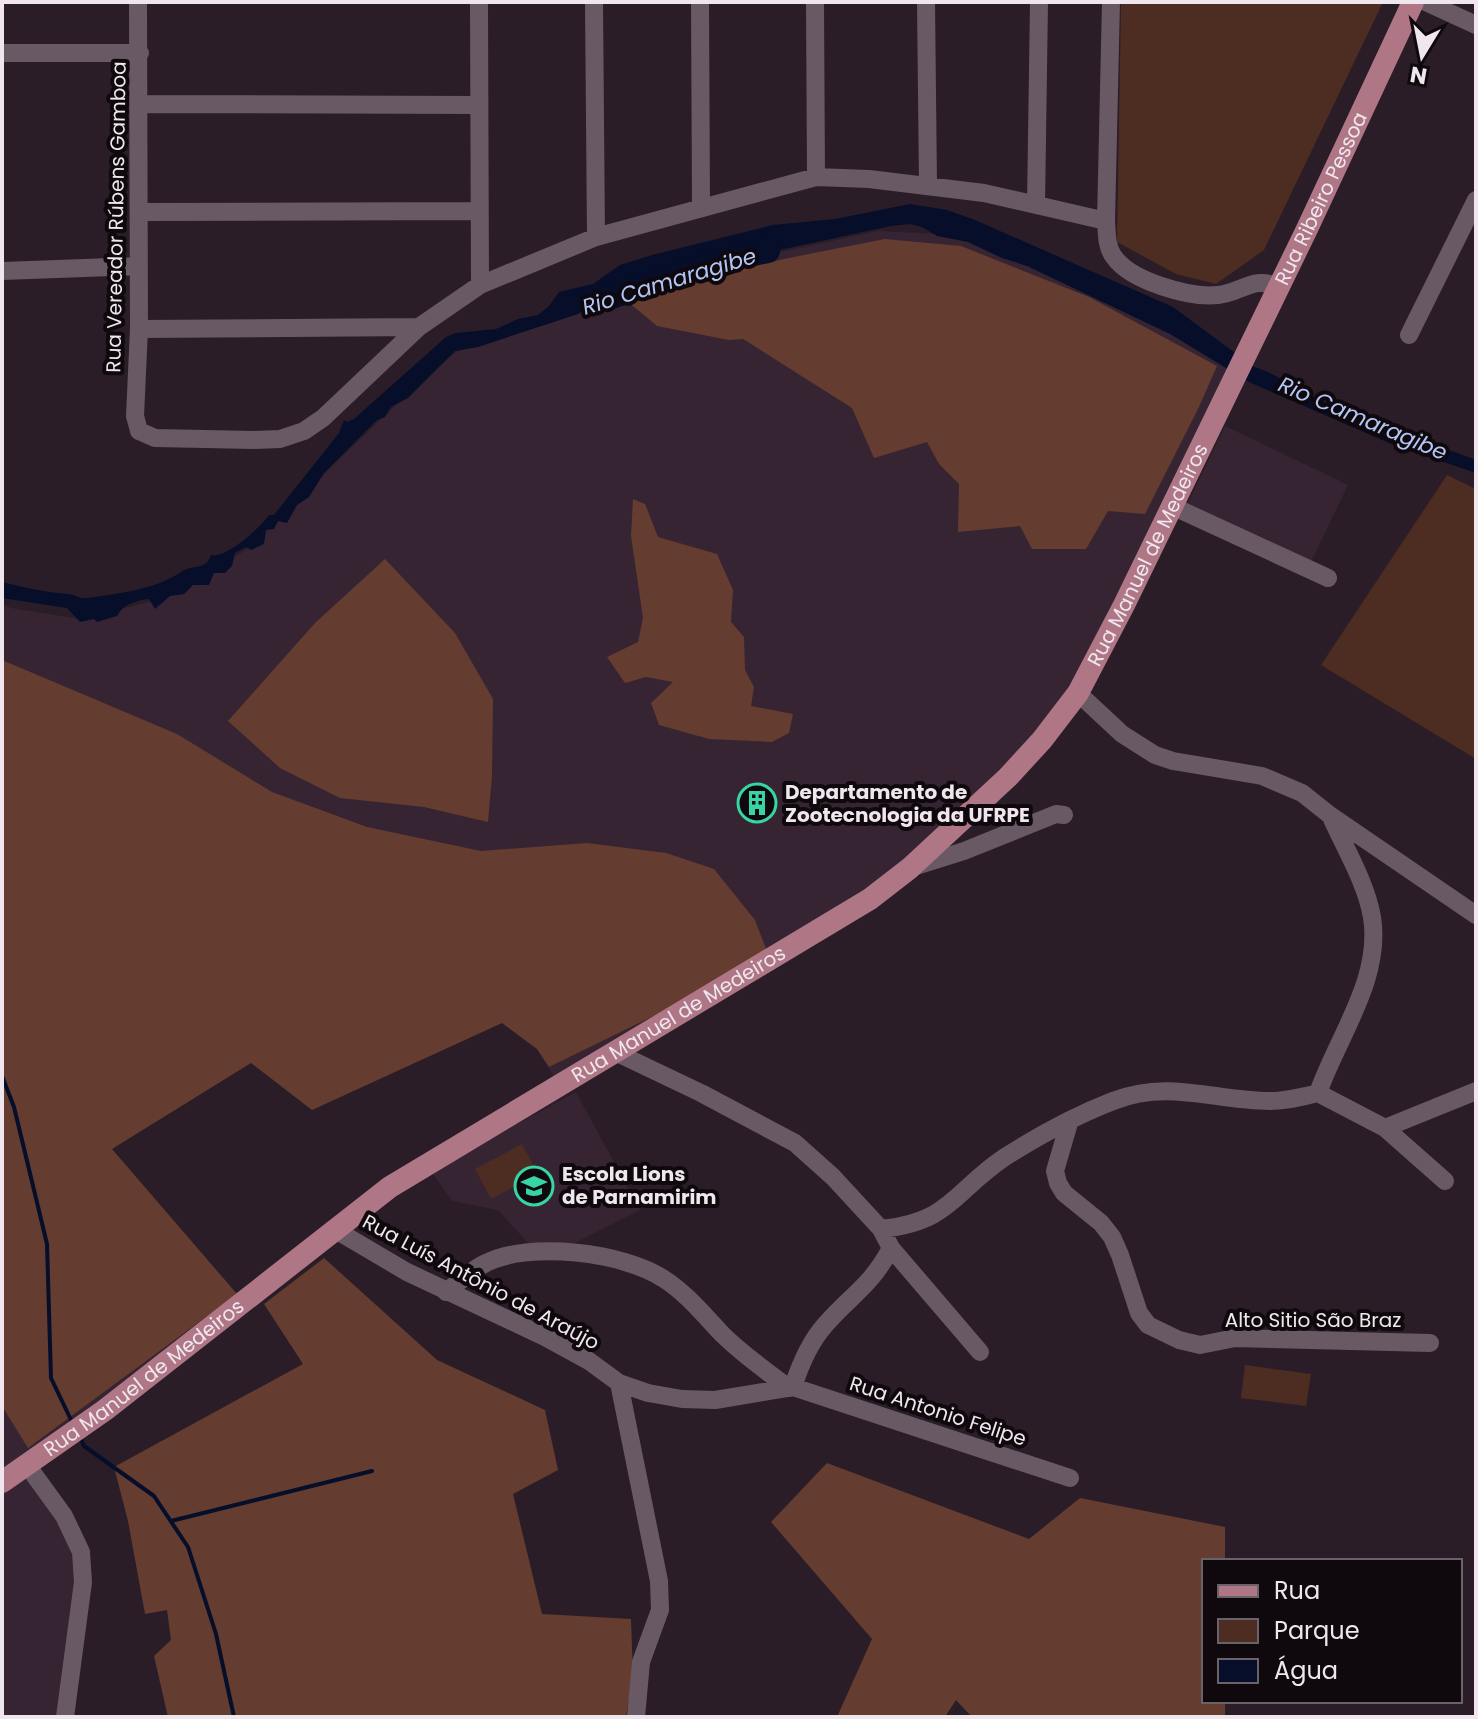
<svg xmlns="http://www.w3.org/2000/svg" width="1478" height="1719" font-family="Poppins,sans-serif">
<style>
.built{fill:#362433}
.green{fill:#4d2c22}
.forest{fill:#643d30}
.water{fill:#060e2a}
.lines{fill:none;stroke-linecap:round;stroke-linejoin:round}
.stream{stroke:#060e2a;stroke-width:4}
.river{stroke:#060e2a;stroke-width:24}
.minor{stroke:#695965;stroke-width:18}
.major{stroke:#af7686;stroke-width:22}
.labels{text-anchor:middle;stroke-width:8;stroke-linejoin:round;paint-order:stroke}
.street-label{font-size:20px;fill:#f0e7ee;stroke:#0f090e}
.poi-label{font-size:20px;font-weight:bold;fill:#f0e7ee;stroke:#0f090e;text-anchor:start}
.water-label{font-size:22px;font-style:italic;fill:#b2c6f6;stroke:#0f090e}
</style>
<rect width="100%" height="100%" fill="#2a1d28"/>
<path class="built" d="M878,231L961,235L1090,287L1233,364L1070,691L1008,777L910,868L560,1086L537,1049L502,1023L312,1110L251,1063L111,1149L245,1303L27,1465L76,1557L75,1597L59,1717H2V604L11,608L80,619L161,599L246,550L414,387L456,352L717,266Z
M1225,426L1348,485L1311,562L1188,503Z
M576,1092L640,1210L559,1251L532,1247L498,1210L452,1201L431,1171Z"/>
<path class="green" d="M1121,2H1383L1264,250L1216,284L1176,274L1117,242Z
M1447,475L1476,489V759L1321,665Z
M522,1144L538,1174L491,1199L475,1169Z
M1245,1365L1311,1374L1306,1406L1241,1398Z"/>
<path class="forest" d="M885,239L961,246L1089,297L1217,366L1199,407L1145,514L1108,511L1086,549H1032L1020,526L958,532L959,484L939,464L927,442L874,458L852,408L743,339L729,340L657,326L627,301C712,272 797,256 885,239Z
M633,499L645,504L658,537L717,554L733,590L731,622L744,637L745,670L754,687L751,706L793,714L789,733L772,742L709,739L659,725L651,703L673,682L646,677L625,683L607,657L638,642L643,618L631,536Z
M385,559L455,633L493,699L492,776L488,822L424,807L340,798L280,768L228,721L315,623Z
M2,660L177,734L272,792L367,827L481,851L587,843L666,853L714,869L755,920L770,959L549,1067L537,1049L502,1023L312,1110L251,1063L112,1149L237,1294L28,1448L2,1406Z
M324,1258L437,1360L545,1410L558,1470L513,1494L542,1614L631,1619L633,1677L626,1717H168L154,1656L171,1640L167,1610L145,1614L128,1521L114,1467L303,1364L264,1304Z
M827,1463L1029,1539L1080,1498L1225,1527V1561H1204V1701H1225V1717H972L956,1700L945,1717H837L872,1639L771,1522Z"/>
<path class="water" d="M910,204L947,210L975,220L1173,307L1254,367C1278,374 1297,390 1320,400C1371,422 1424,441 1476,460V473L1396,446L1249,382L1170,334L1027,266L1002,258L968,242L937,236L922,227L910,224L891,226L775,251L755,259L732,257L690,259L655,272L638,283L639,290L593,305L578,314L478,347L455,351L408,398L391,407L385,417L377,420L324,473L309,497L297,505L287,523L278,521L274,529L266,530L264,544L251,550L246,547L235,553L232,566L225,573H214L209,585H193L184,594L170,596L155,609L149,599C137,600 122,605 117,616L97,622L94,619L80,622L67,608L2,598V582C27,588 44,592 69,594C75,595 81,599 87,598C117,594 157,589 181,572C192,564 206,571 211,555C226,559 261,527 269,515H274L339,433L344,420L347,422L354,419L446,337L456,333L496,329L518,319L538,315L549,306L559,292L593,284L620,265L652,255L773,225L835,219Z"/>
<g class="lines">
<path class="stream" d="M2,1076L14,1107L47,1244L51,1378L72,1422
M80,1437L84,1446L154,1496L188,1547L216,1634L234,1717
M171,1521L372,1471"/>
<path class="river" d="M608,298L716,262L768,251"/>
<path class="minor" d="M138,2L139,329L135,416L139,431L155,438L254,440L280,439L304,431L323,418L419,327L480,285L596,237L816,177L869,179L984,193L1106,221
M479,2L480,285
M594,2L596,237
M700,2L701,207
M815,2L816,177
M926,2L928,185
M1111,2L1106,221C1107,232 1106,247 1114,257C1131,281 1189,298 1218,295C1241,293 1254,275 1277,287
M1426,2L1476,25
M2,53H140
M139,104L479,105
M1036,205L1039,2
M140,212L479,211
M2,271L139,266
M139,329L419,327
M1409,335L1476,200
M1172,506L1328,578
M1078,693L1122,734L1155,755L1173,761L1262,776L1302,793L1331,816L1476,915
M913,867L964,851L1056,814L1064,815
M615,1052L701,1093L795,1143L833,1177L881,1229L891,1248C871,1286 851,1295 825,1325C809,1343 800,1365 793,1387
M1318,1093C1338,1036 1382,979 1372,917C1366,883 1346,850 1332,819
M1318,1093L1385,1128L1445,1181
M1069,1123L1055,1171L1058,1183L1064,1193L1101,1223L1112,1237L1120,1255L1139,1313L1148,1325L1179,1340L1200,1345L1235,1338L1430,1343
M1385,1128L1476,1091
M334,1229L407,1272L545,1337L589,1361L619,1383L648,1393L682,1399L715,1400L793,1387L1070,1478
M881,1229C951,1222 954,1191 1005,1157C1038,1136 1077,1115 1113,1101C1169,1079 1214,1101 1270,1101C1287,1101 1302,1097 1318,1093
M891,1248L980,1352
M446,1292C459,1282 471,1270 486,1263C529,1241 624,1252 664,1279C686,1293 704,1315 722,1334C742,1354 766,1371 789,1388
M619,1383L659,1581L660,1610L641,1662L636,1717
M27,1465L64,1516L81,1552L83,1582L65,1717"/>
<path class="major" id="s1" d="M2,1482L105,1410L390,1187L870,899L910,868L1008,777L1042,740L1078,693L1124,605L1307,229L1413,2"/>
</g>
<defs>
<g id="building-ring" transform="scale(2)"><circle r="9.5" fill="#0f090e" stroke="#37d4a6" stroke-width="1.5"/><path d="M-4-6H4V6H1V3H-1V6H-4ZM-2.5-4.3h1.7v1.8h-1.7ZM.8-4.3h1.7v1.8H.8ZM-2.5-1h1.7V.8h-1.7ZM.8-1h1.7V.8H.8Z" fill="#37d4a6"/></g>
<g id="school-ring" transform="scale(2)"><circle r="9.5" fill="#0f090e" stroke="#37d4a6" stroke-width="1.5"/><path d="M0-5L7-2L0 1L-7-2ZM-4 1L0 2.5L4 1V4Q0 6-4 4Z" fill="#37d4a6"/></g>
</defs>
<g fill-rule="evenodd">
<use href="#building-ring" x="757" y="803"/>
<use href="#school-ring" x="534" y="1186"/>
</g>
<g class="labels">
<g class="street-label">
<text dy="7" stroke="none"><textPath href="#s1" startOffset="1892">Rua Ribeiro Pessoa</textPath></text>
<text transform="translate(116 217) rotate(-89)" y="7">Rua Vereador Rúbens Gamboa</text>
<text dy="7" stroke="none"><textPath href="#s1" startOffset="1496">Rua Manuel de Medeiros</textPath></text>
<text dy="7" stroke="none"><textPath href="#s1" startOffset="824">Rua Manuel de Medeiros</textPath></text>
<text transform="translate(481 1282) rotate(28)" y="7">Rua Luís Antônio de Araújo</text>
<text x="1313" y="1327">Alto Sitio São Braz</text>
<text dy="7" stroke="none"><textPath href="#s1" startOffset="176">Rua Manuel de Medeiros</textPath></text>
<text transform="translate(938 1411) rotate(18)" y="7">Rua Antonio Felipe</text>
</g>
<g class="poi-label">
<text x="785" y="799">Departamento de<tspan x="785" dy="23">Zootecnologia da UFRPE</tspan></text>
<text x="562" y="1181">Escola Lions<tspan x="562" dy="23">de Parnamirim</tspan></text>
</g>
<g class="water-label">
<text transform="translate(669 281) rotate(-17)" y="8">Rio Camaragibe</text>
<text transform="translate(1363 418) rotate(23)" y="8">Rio Camaragibe</text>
</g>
</g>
<rect width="1478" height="1719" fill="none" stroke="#f0e7ee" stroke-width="8"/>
<rect x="1202" y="1559" width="260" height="144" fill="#0f090e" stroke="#696268" stroke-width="2"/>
<rect x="1218" y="1585" width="40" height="12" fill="#af7686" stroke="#696268" stroke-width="2"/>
<text x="1274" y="1599" font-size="24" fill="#f0e7ee">Rua</text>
<rect x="1218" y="1619" width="40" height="24" fill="#4d2c22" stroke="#696268" stroke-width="2"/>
<text x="1274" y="1639" font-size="24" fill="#f0e7ee">Parque</text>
<rect x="1218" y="1659" width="40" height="24" fill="#060e2a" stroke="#696268" stroke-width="2"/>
<text x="1274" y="1679" font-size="24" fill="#f0e7ee">Água</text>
<g transform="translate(1422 56) rotate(190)" stroke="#0f090e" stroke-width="6" paint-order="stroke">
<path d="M0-6L14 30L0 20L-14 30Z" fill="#f0e7ee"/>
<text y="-12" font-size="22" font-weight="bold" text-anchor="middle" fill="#f0e7ee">N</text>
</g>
</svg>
